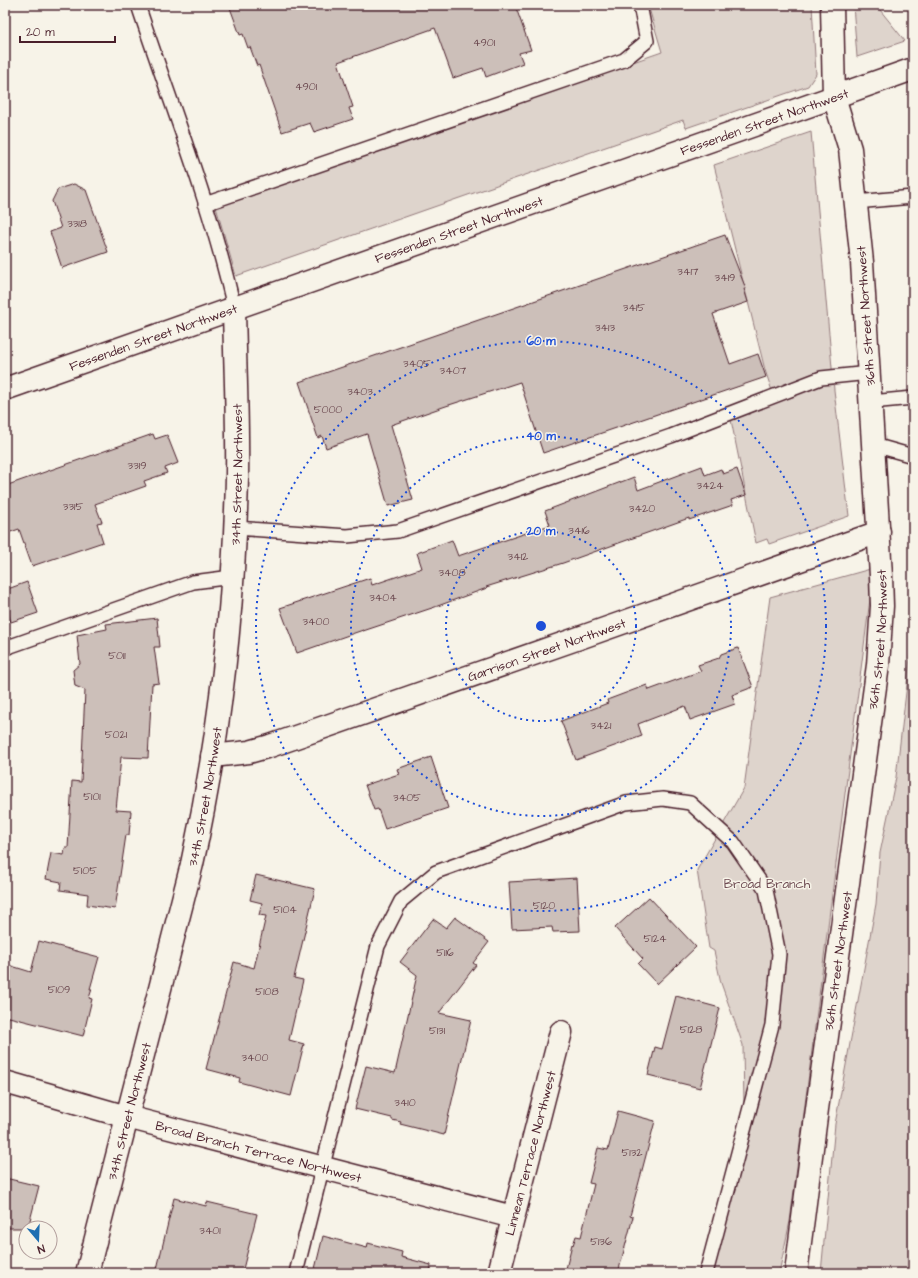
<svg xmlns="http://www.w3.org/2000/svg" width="918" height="1278" font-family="'Architects Daughter',sans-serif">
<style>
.green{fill:#ded4cc;stroke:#947a7c}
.building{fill:#ccbfb9;stroke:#4a1f2b}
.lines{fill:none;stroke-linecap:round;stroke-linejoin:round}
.service-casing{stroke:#4a1f2b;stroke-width:16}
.minor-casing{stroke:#4a1f2b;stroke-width:25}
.service{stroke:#f7f3e8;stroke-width:13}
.minor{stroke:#f7f3e8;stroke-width:22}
.ring{fill:none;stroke:#1d4ed8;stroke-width:2;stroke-dasharray:2 4}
.labels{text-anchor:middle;stroke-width:3;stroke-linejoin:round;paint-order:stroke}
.number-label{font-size:11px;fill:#6a474e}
.street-label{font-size:13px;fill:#4a1f2b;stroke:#f7f3e8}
.park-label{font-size:13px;fill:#6f4c53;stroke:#f7f3e8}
.centre{fill:#1d4ed8;stroke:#f7f3e8;stroke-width:2}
.ring-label{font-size:12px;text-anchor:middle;font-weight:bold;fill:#1d4ed8;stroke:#f7f3e8;stroke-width:3;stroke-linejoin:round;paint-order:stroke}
</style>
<rect width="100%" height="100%" fill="#f7f3e8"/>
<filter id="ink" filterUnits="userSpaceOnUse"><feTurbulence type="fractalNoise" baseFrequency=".025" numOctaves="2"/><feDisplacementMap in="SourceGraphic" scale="8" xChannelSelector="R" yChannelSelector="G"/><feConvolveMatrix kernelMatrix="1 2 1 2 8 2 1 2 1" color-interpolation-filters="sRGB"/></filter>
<g filter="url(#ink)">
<path class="green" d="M648,5H812L816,74L808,86L686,128L683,120L236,276L216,207L662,52Z
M853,5H876L905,41L857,57Z
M811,132L834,390L849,516L769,544L767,539L756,543L731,420L775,400L765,370L714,165Z
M874,568L790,1221L779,1273H708L744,1107L743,1045L721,983L714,951L709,948L697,870L744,788L770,597Z
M913,633V1273H821L835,1124L876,904L880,853L896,777Z"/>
<path class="building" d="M229,5H515L531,50L519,53L523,63L486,77L483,68L453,78L435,28L338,62L353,107L349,108L353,119L314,132L310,123L282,132L259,65L257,66L250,47L248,48L243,34L240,35Z
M74,184L86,190L108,252L62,268L50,232L61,228L52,201L58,189Z
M725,235L746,289H744L748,302L713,314L730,364L758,354L766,377L543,453L520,382L446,406L391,425L413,500L388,506L367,434L326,448L322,436L318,438L299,382Z
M153,434L155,439L167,435L178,463L165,468L167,473L144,481L146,486L95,504L102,522L97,523L103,542L32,566L19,529L5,534V486Z
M702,466L705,475L721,469L723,474L737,469L746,495L731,500L733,505L689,520V518L563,563L486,587L487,588L435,607L363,631V630L297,653L280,608L370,578L372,585L422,568L417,553L452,540L458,556L550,525L545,511L634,477L638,490Z
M27,582L38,613L11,622L5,604V590Z
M157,618L160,647H154L159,683L152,684L148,758L121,757L116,810L131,811L129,835H126L115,909L87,905L88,894L60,890L61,882L46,879L51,853L64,855L65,848H68L72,781L81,782L85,690L75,686L73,670L80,664L77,635L107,629L106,624Z
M738,648L753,687L732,695L735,704L690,720L685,706L638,724L642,736L576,760L561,721L608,703L607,700L647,685L649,690L701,671L698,665L719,658L721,654Z
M431,757L448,808L385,829L378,809L374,810L365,785L399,774L397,769Z
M256,875L315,889L294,978L303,980L289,1040L304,1044L291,1096L239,1082L240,1078L206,1069L234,962L254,968L266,916L259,915L262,903L250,900Z
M577,878L580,931L553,932L552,927L512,929L509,882Z
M649,897L696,947L657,984L638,964L643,959L615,928Z
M455,917L489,942L473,963L476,965L439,1013L471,1020L444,1135L400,1124L401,1122L392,1120V1118L355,1109L366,1066L395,1073L417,975L400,962L433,919L446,928Z
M39,941L99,957L90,989H92L89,998L92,999L83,1036L5,1016V964L31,972Z
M676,996L720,1008L700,1088L648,1075L655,1047L662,1049Z
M618,1111L655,1121L630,1216L633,1217L618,1273H565L572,1244L573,1245L576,1236L581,1237L594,1184L589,1183L598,1148L608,1150Z
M5,1178L39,1186L28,1228H5Z
M174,1198L206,1206L207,1202L257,1214L242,1273H156Z
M323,1236L367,1248L368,1243L402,1252L401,1257L431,1265L430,1273H314Z"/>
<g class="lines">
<g class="service-casing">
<path id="service" d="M138,5C171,105 211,205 234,308
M855,202L913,197
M205,204L624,60L647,41L640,5
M871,402L913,398
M874,445L913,456
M235,528L347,536L398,531L671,436L821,378L869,373
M5,648L193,582L232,577
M296,1273L378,946L401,901L436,872L626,803L663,799L690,803L733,842L766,890L779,954L772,1025L706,1273"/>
</g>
<g class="minor-casing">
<g id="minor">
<path id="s1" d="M5,389L913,69"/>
<path id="s2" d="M212,756L249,752L270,746L582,637L879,532"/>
<path id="s3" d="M5,1082L127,1117L513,1217"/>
<path id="s4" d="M87,1273L192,864C220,737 234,608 237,478C238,421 235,365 234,308"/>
<path id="s5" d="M499,1273L561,1032"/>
<path id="s6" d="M796,1273L817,1109L878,665L882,606L881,576L862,262L850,149L834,97L832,5"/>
</g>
</g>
<use href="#service" class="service"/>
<use href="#minor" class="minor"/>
</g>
</g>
<g class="ring">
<circle cx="541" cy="626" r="95"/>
<circle cx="541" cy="626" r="190"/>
<circle cx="541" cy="626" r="285"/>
</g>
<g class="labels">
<g class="number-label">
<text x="484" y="46">4901</text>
<text x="306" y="90">4901</text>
<text x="77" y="227">3318</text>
<text x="688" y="275">3417</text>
<text x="725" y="281">3419</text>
<text x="634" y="311">3415</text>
<text x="605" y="331">3413</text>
<text x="417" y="367">3405</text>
<text x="453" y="374">3407</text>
<text x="360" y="395">3403</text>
<text x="328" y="413">5000</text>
<text x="137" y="469">3319</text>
<text x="710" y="489">3424</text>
<text x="73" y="510">3315</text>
<text x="642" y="512">3420</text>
<text x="579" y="534">3416</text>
<text x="518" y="560">3412</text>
<text x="452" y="576">3408</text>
<text x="383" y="601">3404</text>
<text x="316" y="625">3400</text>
<text x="117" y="659">5011</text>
<text x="601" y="729">3421</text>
<text x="116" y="738">5021</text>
<text x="92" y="800">5101</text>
<text x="407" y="801">3405</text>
<text x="85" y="874">5105</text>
<text x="544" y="909">5120</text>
<text x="285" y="913">5104</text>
<text x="655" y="942">5124</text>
<text x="445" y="956">5116</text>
<text x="59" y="993">5109</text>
<text x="267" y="995">5108</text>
<text x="691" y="1033">5128</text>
<text x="437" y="1034">5131</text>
<text x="255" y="1061">3400</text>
<text x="405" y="1106">3410</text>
<text x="632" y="1156">5132</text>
<text x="210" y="1234">3401</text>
<text x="601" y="1245">5136</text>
</g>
<g class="street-label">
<text dy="5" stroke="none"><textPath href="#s1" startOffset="805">Fessenden Street Northwest</textPath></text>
<text dy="5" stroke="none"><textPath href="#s1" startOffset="481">Fessenden Street Northwest</textPath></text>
<text transform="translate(865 316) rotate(-94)" y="5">36th Street Northwest</text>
<text dy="5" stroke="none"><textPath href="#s1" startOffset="157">Fessenden Street Northwest</textPath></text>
<text dy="5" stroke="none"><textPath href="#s4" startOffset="815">34th Street Northwest</textPath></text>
<text dy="5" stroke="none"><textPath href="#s6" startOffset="639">36th Street Northwest</textPath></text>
<text dy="5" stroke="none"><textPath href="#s2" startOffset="352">Garrison Street Northwest</textPath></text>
<text dy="5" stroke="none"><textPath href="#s4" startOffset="491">34th Street Northwest</textPath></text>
<text dy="5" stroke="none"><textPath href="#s6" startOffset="315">36th Street Northwest</textPath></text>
<text dy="5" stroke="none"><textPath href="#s4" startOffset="167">34th Street Northwest</textPath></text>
<text dy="5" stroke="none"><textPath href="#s3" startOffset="263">Broad Branch Terrace Northwest</textPath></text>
<text dy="5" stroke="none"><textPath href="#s5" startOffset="124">Linnean Terrace Northwest</textPath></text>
</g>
<g class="park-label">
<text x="767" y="888">Broad Branch</text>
</g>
</g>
<circle cx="541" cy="626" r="6" class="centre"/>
<g class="ring-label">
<text x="541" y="345">60 m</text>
<text x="541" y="440">40 m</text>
<text x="541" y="535">20 m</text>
</g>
<rect width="918" height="1278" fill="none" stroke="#f7f3e8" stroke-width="20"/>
<rect x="10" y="10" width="898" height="1258" fill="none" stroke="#4a1f2b" stroke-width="1.5" filter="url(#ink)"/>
<g transform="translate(38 1240) rotate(161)"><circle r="19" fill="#f7f3e8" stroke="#b29e9c"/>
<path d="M0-3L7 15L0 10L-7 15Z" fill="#1f6fb2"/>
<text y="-6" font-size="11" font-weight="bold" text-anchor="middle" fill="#4a1f2b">N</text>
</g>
<path d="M20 36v6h95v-6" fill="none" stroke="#4a1f2b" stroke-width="2"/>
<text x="26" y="36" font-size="12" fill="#4a1f2b" stroke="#f7f3e8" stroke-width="3" paint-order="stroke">20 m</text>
</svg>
